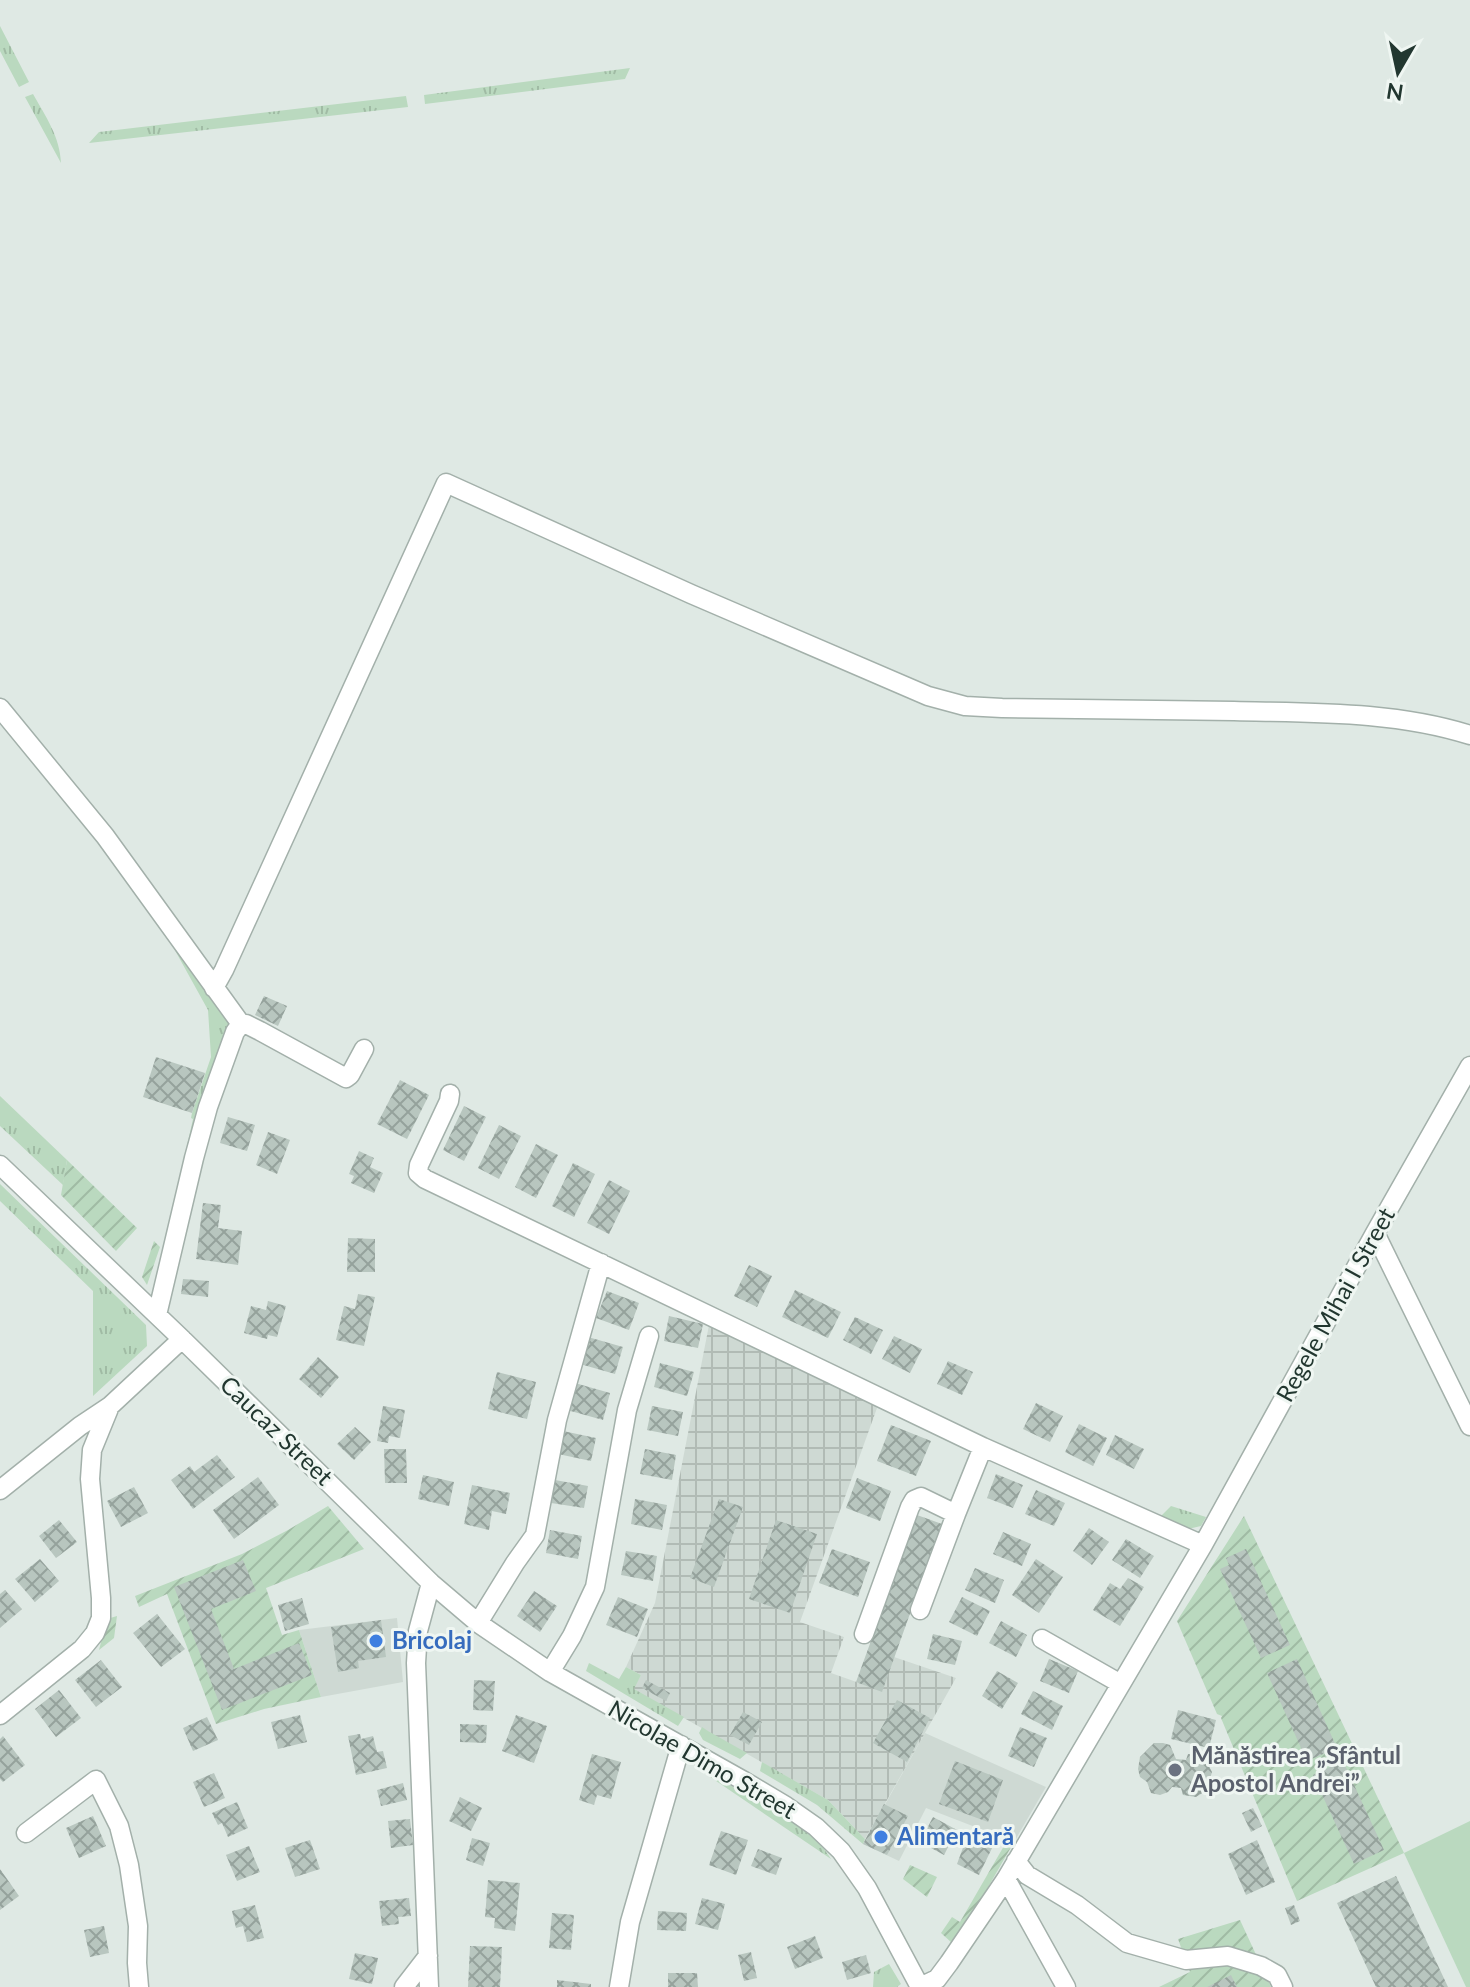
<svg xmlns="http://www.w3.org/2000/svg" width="1470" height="1987" font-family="Lato,sans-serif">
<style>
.built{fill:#ced9d3}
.industrial{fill:url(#industrial-grid)}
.grass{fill:url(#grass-tufts)}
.garden{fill:url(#garden-furrows)}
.pitch{fill:#bad9bf}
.building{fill:url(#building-cross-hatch)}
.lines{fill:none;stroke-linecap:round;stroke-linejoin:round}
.minor-casing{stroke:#a3b0aa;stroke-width:21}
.minor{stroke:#fff;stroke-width:18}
.shop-dot{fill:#3f7fe0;stroke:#eff6f2;stroke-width:3}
.worship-dot{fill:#6b7280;stroke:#eff6f2;stroke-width:3}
.labels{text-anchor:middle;stroke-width:6;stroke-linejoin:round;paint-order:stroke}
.street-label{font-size:24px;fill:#223730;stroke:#eff6f2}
.shop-label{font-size:24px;font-weight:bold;fill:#366cbe;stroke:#eff6f2;text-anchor:start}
.worship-label{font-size:24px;font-weight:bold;fill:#5b616d;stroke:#eff6f2;text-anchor:start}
</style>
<defs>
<pattern id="industrial-grid" width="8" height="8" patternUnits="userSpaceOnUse" patternTransform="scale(2)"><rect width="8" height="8" fill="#ced9d3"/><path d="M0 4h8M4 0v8" fill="none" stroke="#b1bbb5"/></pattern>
<pattern id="grass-tufts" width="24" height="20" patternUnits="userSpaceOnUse" patternTransform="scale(2)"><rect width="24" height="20" fill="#bad9bf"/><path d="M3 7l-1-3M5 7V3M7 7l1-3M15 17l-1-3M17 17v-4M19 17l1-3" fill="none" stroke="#a0bba4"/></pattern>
<pattern id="garden-furrows" width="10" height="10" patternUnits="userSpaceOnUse" patternTransform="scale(2)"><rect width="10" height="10" fill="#bad9bf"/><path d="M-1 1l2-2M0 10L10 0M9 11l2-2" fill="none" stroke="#a0bba4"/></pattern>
<pattern id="building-cross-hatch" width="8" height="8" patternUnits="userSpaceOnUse" patternTransform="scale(2)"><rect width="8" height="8" fill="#b8c6bf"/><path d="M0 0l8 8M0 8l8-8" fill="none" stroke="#95a29c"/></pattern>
</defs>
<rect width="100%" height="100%" fill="#dfe9e4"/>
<path class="built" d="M397,1618L403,1682L321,1697L299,1630Z
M925,1733L1046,1787L1014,1842L926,1808L899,1861L863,1844Z"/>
<path class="industrial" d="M709,1325L873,1403L877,1408L800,1622L844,1637L831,1673L882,1691L894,1657L956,1678L865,1839L828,1800L633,1689L641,1675L626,1667L655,1603Z"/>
<path class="grass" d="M0,26L29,82L19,87L0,51Z
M630,68L625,79L425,104L424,95Z
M33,94C46,117 60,137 61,163L25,97Z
M406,96L408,107L89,143L99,132Z
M156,916L232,1020L184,1159L193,1119L191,1118L192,1113L211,1057L208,1010Z
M0,1096L67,1160L63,1185L0,1126Z
M0,1184L146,1325L147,1346L93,1396V1291L0,1201Z
M1171,1506L1206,1517L1201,1526L1188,1529L1160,1517Z
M589,1663L619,1679L626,1667L641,1675L634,1689L684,1717L678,1726L586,1671Z
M702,1727L708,1731L747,1753L740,1759L703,1740L699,1733Z
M762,1762L828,1800L865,1839L863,1844L817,1805L760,1771Z
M697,1768C734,1788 810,1823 831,1859Z
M889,1964L901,1984L897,1987H873L874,1972Z"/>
<path class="garden" d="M67,1160L137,1228L116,1251L61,1195Z
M154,1241L160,1247L147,1285L142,1277Z
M328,1506L364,1549L266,1588L282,1635L299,1630L321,1697L264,1709L216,1724L167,1594L139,1607L135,1596L242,1554L288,1530Z
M1244,1516L1404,1853L1297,1901L1221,1718L1222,1716L1217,1714L1177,1621Z
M117,1616L114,1638L99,1650L107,1619Z
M1008,1839L1014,1842L983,1896L952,1943L941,1933L952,1917L960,1922Z
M910,1865L937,1877L927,1897L903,1879Z
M1240,1920L1271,1987H1159L1190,1972L1178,1939Z"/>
<path class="pitch" d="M1470,1821V1987H1466L1404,1853Z"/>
<path class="building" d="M264,996L287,1006L278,1026L255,1015Z
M156,1057L205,1073L192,1113L143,1097Z
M400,1080L429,1095L407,1139L377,1124Z
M464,1106L486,1117L464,1161L443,1150Z
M228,1117L255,1125L247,1151L220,1143Z
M499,1125L521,1136L499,1179L478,1168Z
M268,1132L290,1140L277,1174L256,1165Z
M536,1144L558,1155L536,1198L515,1187Z
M359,1151L374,1158L370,1167L383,1173L374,1193L351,1183L354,1176L349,1174Z
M573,1163L595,1174L574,1217L552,1206Z
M609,1180L630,1191L609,1234L587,1223Z
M203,1203L221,1205L218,1228L242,1231L238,1265L196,1259Z
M348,1238L375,1239V1272H347Z
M749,1265L772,1276L757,1307L734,1296Z
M183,1279L209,1281L208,1297L181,1294Z
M795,1290L841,1312L828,1338L782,1317Z
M607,1291L639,1303L629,1330L596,1318Z
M358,1294L375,1297L364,1346L336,1340L344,1306L355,1309Z
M268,1301L286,1306L277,1337L268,1335L267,1339L244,1333L251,1306L266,1310Z
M669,1316L703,1324L698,1348L664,1341Z
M855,1317L883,1330L871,1354L843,1340Z
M894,1336L922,1349L910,1373L882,1359Z
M588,1337L623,1347L615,1374L580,1364Z
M318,1357L339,1377L321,1398L299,1379Z
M948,1361L973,1372L962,1395L937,1384Z
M660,1363L694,1372L687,1396L654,1387Z
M497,1372L536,1382L527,1419L488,1409Z
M575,1383L610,1393L603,1420L567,1410Z
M1036,1403L1063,1416L1050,1442L1023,1429Z
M383,1406L405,1410L400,1438L389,1436L388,1443L377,1441Z
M652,1406L683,1412L678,1436L647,1430Z
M1079,1424L1107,1438L1093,1466L1065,1452Z
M891,1425L931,1441L916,1476L877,1461Z
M355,1427L371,1442L354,1460L337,1444Z
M563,1431L596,1438L591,1461L558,1454Z
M1115,1435L1144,1449L1134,1469L1106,1455Z
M384,1449H406L407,1483H385Z
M645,1449L676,1455L672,1480L640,1474Z
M217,1455L235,1477L193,1509L171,1480L190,1466L194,1472Z
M996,1474L1023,1485L1013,1508L987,1498Z
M423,1475L454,1482L449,1506L418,1499Z
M258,1477L279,1505L234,1539L213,1510Z
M857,1478L891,1491L880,1521L846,1508Z
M555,1480L588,1486L584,1508L551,1503Z
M472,1485L510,1493L506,1514L492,1511L489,1530L464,1524Z
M134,1487L148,1513L121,1527L107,1501Z
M1036,1490L1065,1503L1054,1526L1025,1514Z
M635,1499L667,1505L662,1530L631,1524Z
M719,1499L743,1507L714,1587L690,1578Z
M917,1515L942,1524L882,1692L856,1682Z
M59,1520L77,1542L56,1558L39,1536Z
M776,1520L817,1534L790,1613L749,1599Z
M1089,1528L1109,1542L1092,1565L1073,1551Z
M550,1530L582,1536L578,1559L546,1553Z
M1003,1532L1031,1544L1022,1566L993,1554Z
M1126,1539L1154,1556L1140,1578L1112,1560Z
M832,1549L870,1562L858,1597L819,1583Z
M1246,1549L1290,1645L1261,1658L1220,1569L1229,1565L1226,1558Z
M626,1551L657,1556L653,1581L621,1575Z
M40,1559L59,1581L35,1602L15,1579Z
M1036,1559L1063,1577L1039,1613L1012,1595Z
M243,1560L256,1591L211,1609L234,1669L299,1643L312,1675L222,1710L174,1587Z
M975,1568L1004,1580L995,1603L965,1590Z
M1128,1578L1144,1587L1120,1626L1093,1610L1110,1583L1120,1589Z
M5,1590L22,1609L0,1628V1594Z
M534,1591L557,1606L540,1632L517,1616Z
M618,1597L648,1609L637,1637L606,1625Z
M962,1597L990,1611L977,1636L949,1622Z
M302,1598L309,1624L285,1631L278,1605Z
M157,1614L185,1649L161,1667L133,1633Z
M381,1620L386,1657L358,1661L359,1668L338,1672L331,1627Z
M1001,1621L1027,1635L1016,1657L989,1643Z
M933,1634L962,1641L955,1665L927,1659Z
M1049,1659L1078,1671L1069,1693L1040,1681Z
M1297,1659L1337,1748L1307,1761L1267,1673Z
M101,1660L122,1687L96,1707L75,1680Z
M997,1671L1018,1683L1002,1709L982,1696Z
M474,1680L495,1681L493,1711L473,1710Z
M646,1680L670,1693L666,1701L642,1688Z
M59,1690L81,1718L56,1737L35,1709Z
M1033,1691L1063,1706L1052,1730L1021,1714Z
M897,1700L930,1718L907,1762L873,1743Z
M1178,1710L1216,1720L1209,1748L1171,1739Z
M743,1712L762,1722L749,1745L730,1735Z
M300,1715L307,1742L278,1749L271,1722Z
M516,1715L547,1726L534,1763L502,1751Z
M207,1717L218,1740L193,1751L183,1728Z
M460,1724L487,1725L486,1743L460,1742Z
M1020,1727L1047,1738L1034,1767L1008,1756Z
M360,1734L361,1739L373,1736L377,1752L383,1751L387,1768L356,1775L348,1736Z
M3,1736L25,1765L3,1782L0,1779V1739Z
M1154,1743H1163L1170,1745L1176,1759L1186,1760L1188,1754L1203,1755L1212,1772L1209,1782L1204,1792L1196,1797L1183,1795L1181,1788L1172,1787L1168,1792L1160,1795L1151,1793L1147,1782L1140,1777L1138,1769L1140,1757Z
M592,1754L621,1762L611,1799L597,1795L594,1805L579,1800Z
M955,1761L1003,1780L988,1822L939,1804Z
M1343,1761L1384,1850L1354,1864L1313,1775Z
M214,1773L225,1798L204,1807L193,1782Z
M403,1783L407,1800L381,1806L377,1790Z
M460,1797L482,1808L471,1831L449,1821Z
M237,1802L248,1828L228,1837L222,1823L218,1825L212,1813Z
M884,1804L908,1816L887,1855L863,1844Z
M1253,1808L1262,1826L1251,1832L1242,1813Z
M93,1816L106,1846L79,1858L66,1828Z
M933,1817L957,1830L944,1855L920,1842Z
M410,1819L413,1845L391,1848L388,1821Z
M721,1831L748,1840L736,1875L709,1865Z
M968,1834L994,1844L979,1875L957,1864Z
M472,1838L490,1843L483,1866L466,1860Z
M310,1840L320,1869L295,1877L285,1848Z
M1257,1840L1275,1882L1246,1895L1228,1854Z
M249,1846L260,1872L237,1881L226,1855Z
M758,1849L782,1858L776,1875L751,1866Z
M0,1869L19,1896L0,1910Z
M1396,1876L1448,1987H1376L1337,1903Z
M488,1880L520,1883L515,1931L494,1928L495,1918L485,1917Z
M409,1898L411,1916L398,1917L399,1924L382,1926L379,1901Z
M702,1898L725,1904L718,1930L695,1924Z
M255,1905L264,1938L247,1942L243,1926L236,1928L232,1911Z
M1294,1905L1300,1921L1291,1925L1285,1908Z
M658,1911L687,1913L686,1931L657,1930Z
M552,1913L574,1915L571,1950L549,1948Z
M104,1926L109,1953L90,1957L84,1930Z
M815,1936L823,1958L795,1969L787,1947Z
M470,1946L502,1947L500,1987H468Z
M751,1952L757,1978L744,1981L738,1955Z
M355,1953L378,1958L372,1984L349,1979Z
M866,1955L871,1973L847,1980L842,1962Z
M668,1973H697L698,1987H668Z
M1231,1975L1237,1987H1207Z
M557,1980L591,1984V1987H557Z"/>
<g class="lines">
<g class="minor-casing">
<path id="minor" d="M0,708L105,836L241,1024
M214,988L224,970L446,483L691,594L928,696L965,706L1002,708C1079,709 1157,710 1234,711C1313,713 1394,711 1470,735
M450,1094L449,1101L419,1165L418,1173L425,1179L983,1447L1203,1545
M0,1165L182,1339L431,1583L478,1623L550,1672L744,1781L786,1806L816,1827L841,1851L867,1888L920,1987
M1375,1233L1470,1426
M157,1315L194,1158L208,1107L235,1032L241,1024H246L260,1031L346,1078L350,1075L364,1049
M0,1490L80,1426L110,1406
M920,1610L956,1514L983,1447
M478,1623L515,1563L535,1535L557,1420L601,1263
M864,1634L910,1507L914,1500L921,1497L956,1514
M1042,1639L1121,1684
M550,1672L572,1636L595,1587L627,1410L649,1336
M0,1715L82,1649L95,1633L101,1618V1598L90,1479L92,1450L110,1406L182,1339
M26,1833L96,1780L119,1826L129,1865L138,1926L137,1963L139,1987
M1016,1861L1027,1875L1077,1905L1127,1943L1186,1960L1228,1956L1261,1966L1277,1975L1283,1987
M1006,1879L1066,1987
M404,1987L428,1956
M429,1987L416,1663L418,1631L431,1583
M619,1987L630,1922L681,1745
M920,1987L937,1979L949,1963L1006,1879L1203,1545L1375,1233L1470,1066"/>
</g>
<use href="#minor" class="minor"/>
</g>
<g class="shop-dot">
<circle cx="376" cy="1641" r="8"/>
<circle cx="881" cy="1837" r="8"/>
</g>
<circle class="worship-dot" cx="1175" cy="1770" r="8"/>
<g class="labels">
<g class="street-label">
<text transform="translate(1336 1305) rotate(-61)" y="8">Regele Mihai I Street</text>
<text transform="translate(276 1431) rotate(44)" y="8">Caucaz Street</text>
<text transform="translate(702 1760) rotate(30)" y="8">Nicolae Dimo Street</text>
</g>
<g class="shop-label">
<text x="392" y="1649">Bricolaj</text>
<text x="897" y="1845">Alimentară</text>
</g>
<g class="worship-label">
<text x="1191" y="1764">Mănăstirea „Sfântul<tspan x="1191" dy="28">Apostol Andrei”</tspan></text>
</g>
</g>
<g transform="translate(1398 72) rotate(189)" stroke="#eff6f2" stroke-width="6" paint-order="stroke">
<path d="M0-6L14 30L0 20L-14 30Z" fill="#223730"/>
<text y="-12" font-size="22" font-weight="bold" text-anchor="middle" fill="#223730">N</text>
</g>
</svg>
